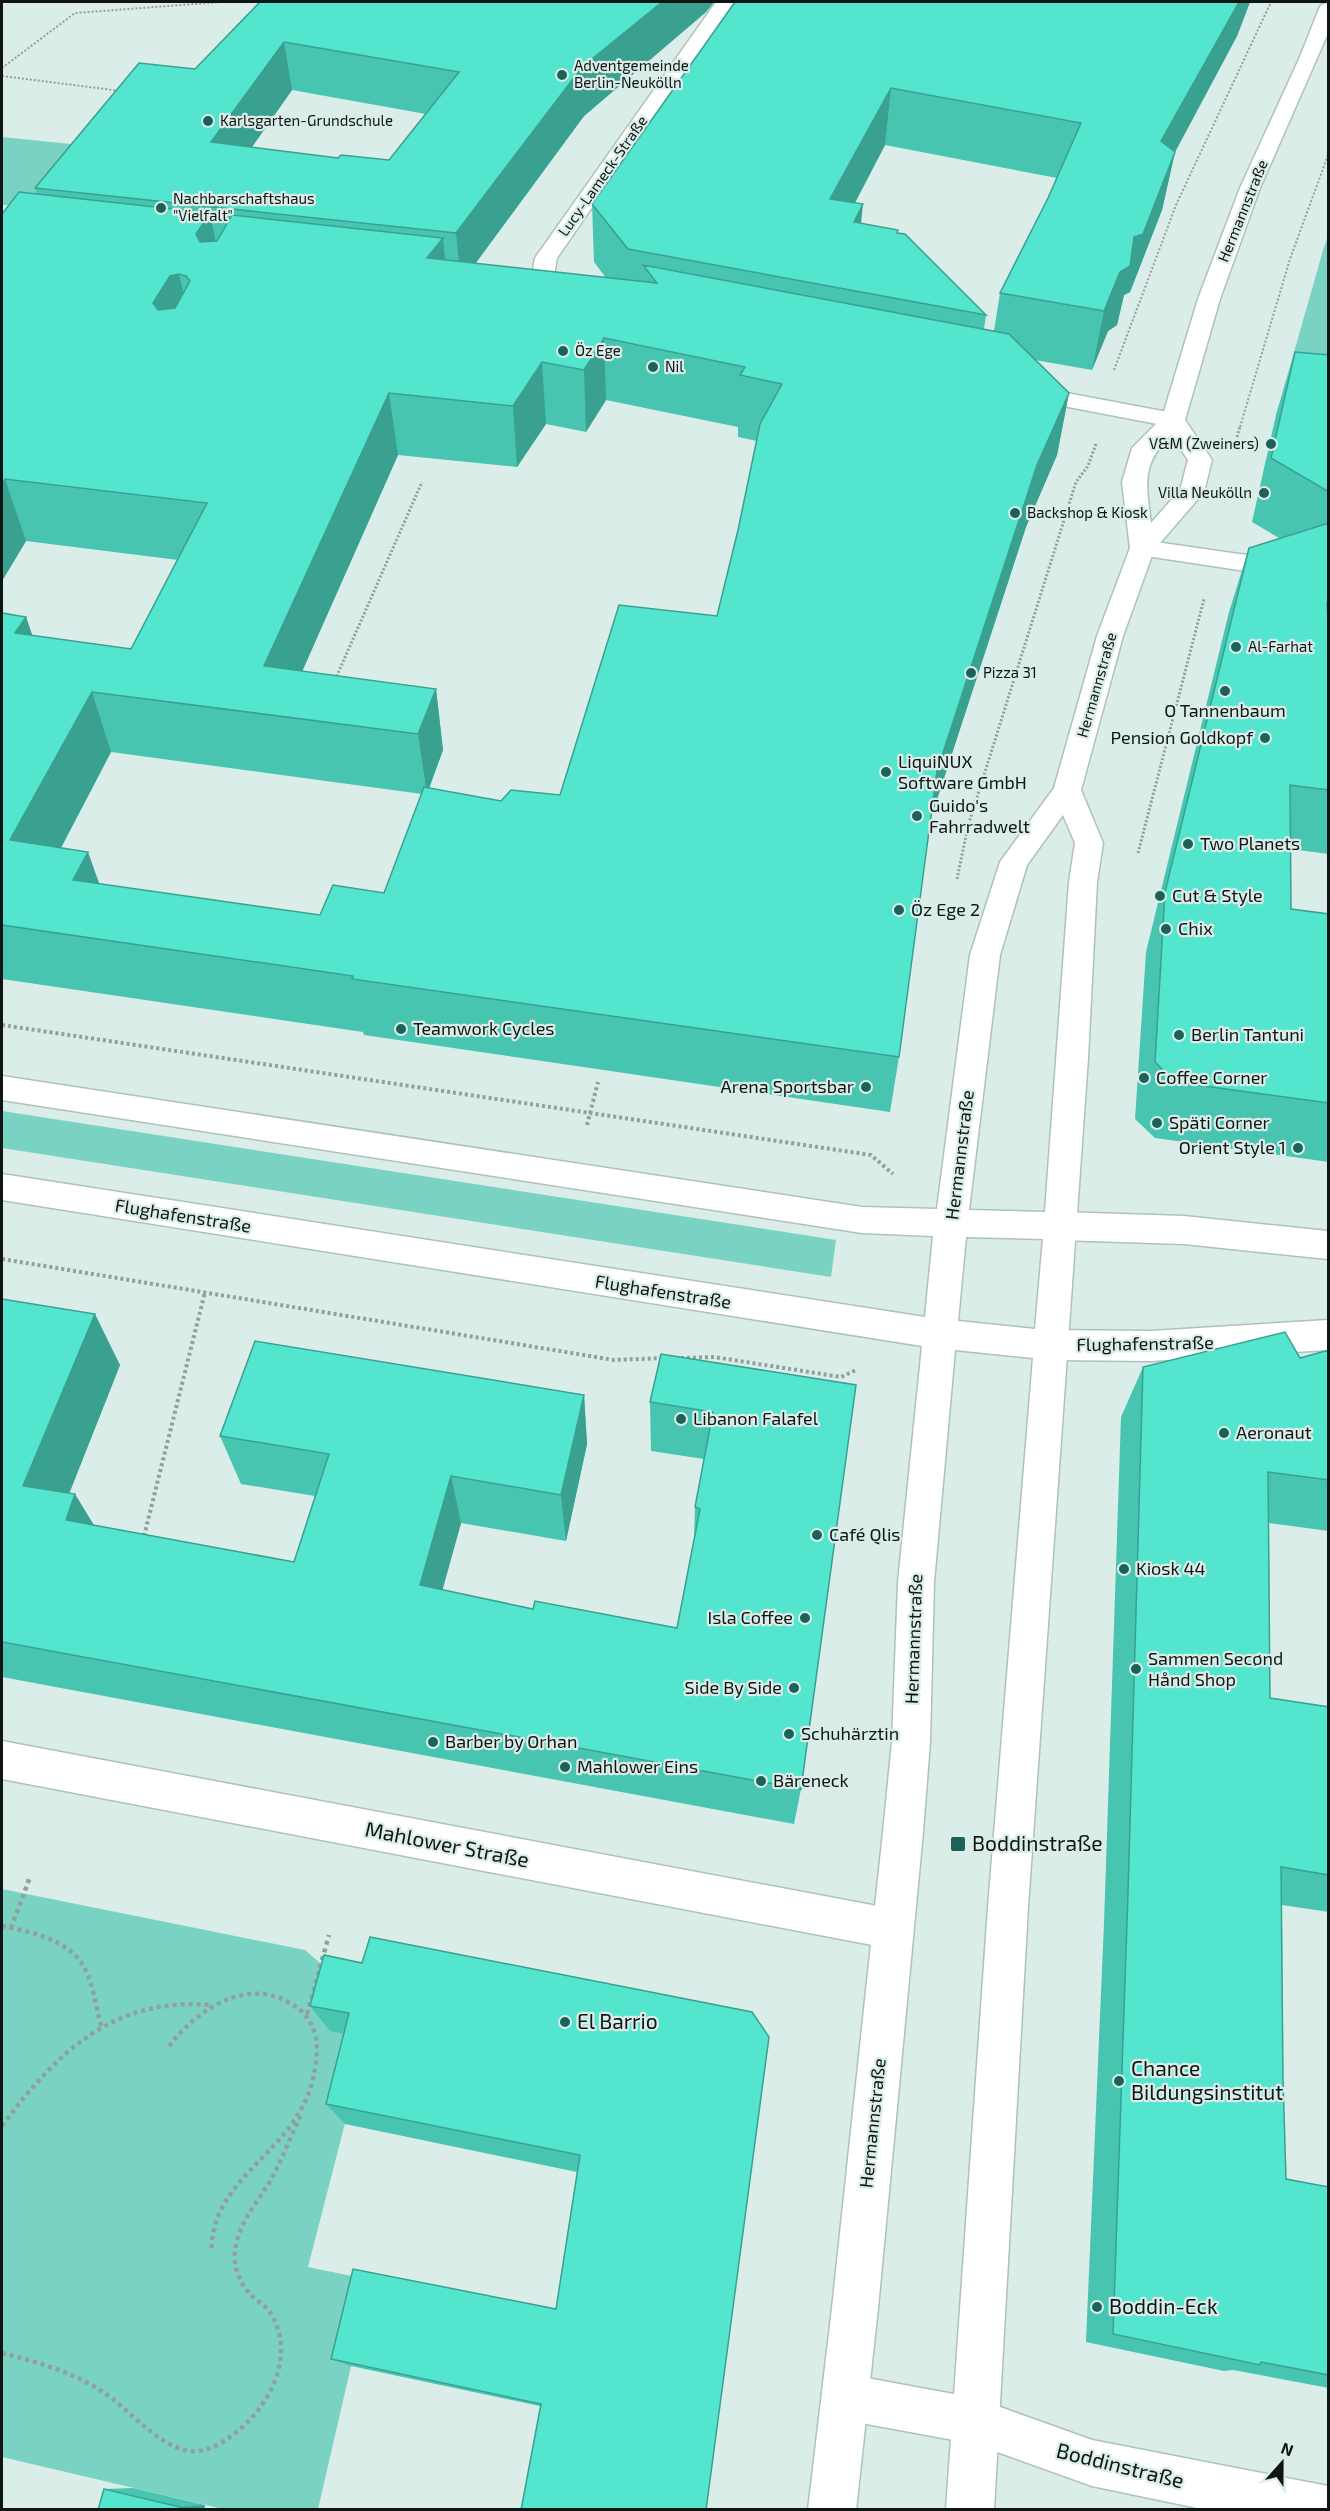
<svg xmlns="http://www.w3.org/2000/svg" width="1330" height="2511" font-family="'Exo 2',sans-serif">
<style>
.green{fill:#7ad3c2}
.lines{fill:none;stroke-linecap:round;stroke-linejoin:round}
.minor-casing{stroke:#afc1bd;stroke-width:3}
.tertiary-casing{stroke:#afc1bd;stroke-width:3}
.secondary-casing{stroke:#afc1bd;stroke-width:3}
.path-far3{stroke:#92a09d;stroke-width:2;stroke-dasharray:2 2;stroke-linecap:butt}
.path-far2{stroke:#92a09d;stroke-width:3;stroke-dasharray:2 2;stroke-linecap:butt}
.path-far1{stroke:#92a09d;stroke-width:4;stroke-dasharray:3 3;stroke-linecap:butt}
.path{stroke:#92a09d;stroke-width:4.5;stroke-dasharray:4 4;stroke-linecap:butt}
.minor{fill:#fff;fill-rule:evenodd}
.tertiary{fill:#fff;fill-rule:evenodd}
.secondary{fill:#fff;fill-rule:evenodd}
.wall{fill:#47c5b1;fill-rule:evenodd}
.shaded-wall{fill:#3aa090}
.building{fill:#53e5ce;stroke:#3aa090;stroke-width:1.5;fill-rule:evenodd}
.poi-dot{fill:#1b6358;stroke:#daede8;stroke-width:2}
.labels{text-anchor:middle;stroke-width:4.5;stroke-linejoin:round;paint-order:stroke}
.far-poi-label{font-size:15px;fill:#0f1514;stroke:#daede8;text-anchor:start}
.far-street-label{font-size:15px;fill:#0f1514;stroke:#daede8}
.poi-label{font-size:18px;fill:#0f1514;stroke:#daede8;text-anchor:start}
.street-label{font-size:18px;fill:#0f1514;stroke:#daede8}
.near-poi-label{font-size:21px;fill:#0f1514;stroke:#daede8;text-anchor:start}
.near-street-label{font-size:21px;fill:#0f1514;stroke:#daede8}
</style>
<rect width="100%" height="100%" fill="#daede8"/>
<path class="green" d="M2,137L120,149L73,208L2,205Z
M1328,236V420L1276,415L1324,247Z
M2,1111L836,1240L831,1277L2,1148Z
M2,1889L305,1950L343,1983L367,2038L308,2267L371,2280L318,2509H223L2,2457Z"/>
<g class="lines">
<g class="minor-casing">
<path id="minor" d="M716,2H734L557,258L550,299L547,304L539,306L531,304L528,299L535,258Z
M1024,385L1173,413L1181,415L1185,420L1181,425L1173,427L1016,397L1012,392L1016,387Z
M1142,540L1239,554L1328,562V578L1239,570L1133,554L1130,548L1133,542Z
M2,1741L893,1909L907,1915L913,1929L907,1943L893,1949L2,1779Z
M845,2374L975,2398L1092,2440L1328,2486V2510H1207L1092,2486L975,2444L845,2420L829,2413L822,2397L829,2381Z"/>
</g>
<g class="tertiary-casing">
<path id="tertiary" d="M1060,1212L1184,1216L1328,1231V1259L1184,1244L1060,1240L1048,1236L1044,1226L1048,1216Z
M1328,1320V1350L1151,1361L1051,1360L1039,1355L1034,1345L1039,1335L1051,1330L1151,1331Z"/>
</g>
<g class="secondary-casing">
<path id="secondary" d="M1328,3V33L1260,188L1220,299L1185,420L1212,460L1204,492L1154,550L1123,636L1081,790L1103,843L1097,882L1088,1058L1028,1907L994,2510H946L988,1907L1033,1358L955,1350L934,1582L930,1742L923,1832L878,2308L856,2510H808L832,2308L883,1832L892,1742L898,1582L922,1346L2,1200V1174L925,1317L933,1236L862,1233L2,1100V1076L862,1207L937,1209L970,955L1000,862L1054,788L1097,636L1130,548L1122,482L1132,448L1162,418L1198,299L1240,188L1299,59L1319,9L1321,5ZM1171,435L1188,460L1180,490L1151,523C1146,484 1141,464 1171,435ZM1063,815L1075,843L1069,882L1045,1212L969,1210L1000,955L1027,865ZM966,1237L1043,1239L1035,1329L958,1321Z"/>
</g>
<path class="path-far3" d="M2,68L75,13L221,2
M2,76L120,91
M1114,370L1176,205L1271,2
M1240,427L1290,259L1328,155"/>
<path class="path-far2" d="M1237,437L1240,426
M335,680L422,482
M1138,853L1204,599
M957,879L968,826L1076,482L1088,466L1096,444"/>
<path class="path-far1" d="M2,1025L871,1155L893,1174
M587,1125L598,1082
M2,1259L614,1360L664,1358
M681,1358L714,1357L841,1377L856,1370
M144,1536L205,1292"/>
<path class="path" d="M2,1926C32,1932 72,1940 86,1971C94,1988 96,2008 101,2026
M11,1928L30,1877
M307,2014L329,1935
M169,2046C197,2010 245,1977 290,2003C305,2012 312,2021 316,2038C318,2051 316,2066 313,2079C298,2140 245,2161 220,2212C214,2225 212,2238 211,2252
M2,2126C57,2052 113,1997 211,2005
M2,2353C37,2362 73,2372 103,2392C130,2410 153,2441 184,2450C203,2455 220,2445 234,2434C270,2407 298,2353 269,2311C265,2305 257,2301 252,2296C240,2284 233,2267 235,2251C238,2223 258,2202 272,2178C283,2157 292,2134 302,2112"/>
<use href="#minor" class="minor"/>
<use href="#tertiary" class="tertiary"/>
<use href="#secondary" class="secondary"/>
</g>
<path class="wall" d="M260,2H714L706,12L584,116L475,264L606,278L594,262L592,204L735,2H1250L1237,36L1175,152L1162,210L1130,292L1124,295L1117,325L1108,331L1092,370L1035,360L1069,393L1057,455L1026,527L930,821L899,1057L890,1112L364,1035L363,1032L2,979V613L26,617L32,635L131,649L178,560L26,541L2,581V214L37,194L35,188L195,69ZM292,90L426,114L389,160L338,158L252,147ZM885,145L1057,178L1048,198L1000,293L994,331L984,329L986,315L897,233L861,223L855,203ZM606,400L738,427V437L757,441L738,530L717,616L560,795L501,801L429,788L443,750L436,689L302,671L398,455L517,467L546,424L586,432ZM111,752L422,794L384,893L320,915L100,884L61,848Z
M1295,352L1329,355V854L1290,849L1291,909L1329,914V1162L1155,1138L1135,1119L1146,952L1229,612L1249,548L1279,538L1252,522L1276,415Z
M2,1299L120,1365L69,1493L94,1525L294,1562L315,1496L241,1484L220,1436L584,1395L587,1444L566,1541L461,1523L442,1590L533,1609L677,1628L694,1538L695,1507L704,1459L651,1451L650,1402L856,1385L801,1789L794,1824L2,1677Z
M1329,1350V1531L1269,1523L1270,1698L1329,1707V1912L1282,1905L1283,2079L1286,2179L1329,2187V2388L1233,2370L1224,2371L1086,2342L1104,1923L1121,1417L1143,1367L1300,1358Z
M362,1963L752,2012L540,2406L351,2366L331,2359L556,2309L577,2172L345,2124L326,2104L344,2034L330,2031L310,2006Z
M133,2488L205,2505L204,2510H98L104,2489Z"/>
<path class="shaded-wall" d="M662,2H714L706,12L584,116L461,283L456,233L582,67Z
M1239,2H1250L1237,36L1175,152L1162,210L1130,292L1124,295L1117,325L1108,331L1092,370L1104,311L1134,237L1161,141Z
M284,42L292,90L221,191L211,142Z
M891,88L885,145L826,258L830,199Z
M863,204L857,262L854,222Z
M210,213L222,274L209,296L196,234Z
M443,238L449,299L427,258Z
M179,274L193,336L184,338L153,303L170,276Z
M604,338L606,400L586,432L584,370Z
M542,362L546,424L517,467L513,406Z
M389,393L398,455L282,717L264,666Z
M1069,393L1057,455L1026,527L927,830L937,771L1037,465Z
M5,479L26,541L2,581V485Z
M26,617L47,678L15,633Z
M436,689L443,750L427,794L418,734Z
M92,692L111,752L34,899L10,840Z
M88,852L109,911L95,939L73,880Z
M95,1314L120,1365L54,1532L23,1486Z
M584,1395L587,1444L566,1541L561,1495Z
M451,1476L461,1523L432,1628L420,1585Z
M75,1494L103,1540L66,1520Z
M205,2505L204,2510H180V2507Z"/>
<path class="building" d="M260,2H662L582,67L456,233L35,188L139,63L195,69ZM284,42L459,72L389,160L341,155L338,158L211,142Z
M735,2H1239L1161,141L1175,152L1143,234L1134,237L1130,266L1120,272L1104,311L1000,293L1048,198L1081,123L891,88L830,199L863,204L854,222L898,230L897,233L905,234L986,315L628,249L592,204Z
M19,192L210,213L196,234L200,242L217,241L232,215L443,238L427,258L657,283L643,265L1009,334L1069,393L1037,465L937,771L899,1057L352,979L353,976L2,925V613L26,617L15,633L131,649L207,503L5,479L2,485V214ZM179,274L186,276L190,281L175,308L158,310L153,303L170,276ZM604,338L745,367L740,375L782,384L760,424L738,530L717,616L619,605L560,795L511,790L501,801L424,787L384,893L333,885L320,915L73,880L88,852L10,840L92,692L418,734L436,689L264,666L389,393L513,406L542,362L584,370Z
M1295,352L1329,355V492L1271,458Z
M1329,523V603H1327L1329,632V790L1290,785L1291,909L1329,914V1103L1175,1082L1155,1062L1165,892L1249,548Z
M2,1299L95,1314L23,1486L75,1494L66,1520L294,1562L329,1454L220,1436L255,1341L584,1395L561,1495L451,1476L420,1585L533,1609L535,1601L677,1628L700,1509L695,1507L713,1412L650,1402L661,1354L856,1385L801,1789L2,1642Z
M1285,1332L1300,1358L1329,1350V1480L1268,1472L1270,1698L1329,1707V1875L1281,1867L1283,2079L1286,2179L1329,2187V2375L1261,2362L1260,2365L1113,2334L1128,1893L1143,1367Z
M370,1937L752,2012L769,2037L706,2510H521L541,2404L331,2359L353,2269L556,2309L580,2155L326,2104L349,2013L310,2006L317,1980L324,1955L362,1963Z
M104,2489L180,2507V2510H98Z"/>
<g class="poi-dot">
<circle cx="562" cy="75" r="6"/>
<circle cx="208" cy="121" r="6"/>
<circle cx="161" cy="208" r="6"/>
<circle cx="563" cy="351" r="6"/>
<circle cx="653" cy="367" r="6"/>
<circle cx="1271" cy="444" r="6"/>
<circle cx="1264" cy="493" r="6"/>
<circle cx="1015" cy="513" r="6"/>
<circle cx="1236" cy="647" r="6"/>
<circle cx="971" cy="673" r="6"/>
<circle cx="1225" cy="691" r="6"/>
<circle cx="1265" cy="738" r="6"/>
<circle cx="886" cy="772" r="6"/>
<circle cx="917" cy="816" r="6"/>
<circle cx="1188" cy="844" r="6"/>
<circle cx="1160" cy="896" r="6"/>
<circle cx="899" cy="910" r="6"/>
<circle cx="1166" cy="929" r="6"/>
<circle cx="401" cy="1029" r="6"/>
<circle cx="1179" cy="1035" r="6"/>
<circle cx="1144" cy="1078" r="6"/>
<circle cx="866" cy="1087" r="6"/>
<circle cx="1157" cy="1123" r="6"/>
<circle cx="1298" cy="1148" r="6"/>
<circle cx="681" cy="1419" r="6"/>
<circle cx="1224" cy="1433" r="6"/>
<circle cx="817" cy="1535" r="6"/>
<circle cx="1124" cy="1569" r="6"/>
<circle cx="805" cy="1618" r="6"/>
<circle cx="1136" cy="1669" r="6"/>
<circle cx="794" cy="1688" r="6"/>
<circle cx="789" cy="1734" r="6"/>
<circle cx="433" cy="1742" r="6"/>
<circle cx="565" cy="1767" r="6"/>
<circle cx="761" cy="1781" r="6"/>
<rect x="950" y="1836" width="16" height="16" rx="3"/>
<circle cx="565" cy="2022" r="6"/>
<circle cx="1119" cy="2081" r="6"/>
<circle cx="1097" cy="2307" r="6"/>
</g>
<g class="labels">
<g class="far-poi-label">
<text x="574" y="71">Adventgemeinde<tspan x="574" dy="17">Berlin-Neukölln</tspan></text>
<text x="220" y="126">Karlsgarten-Grundschule</text>
<text x="173" y="204">Nachbarschaftshaus<tspan x="173" dy="17">"Vielfalt"</tspan></text>
<text x="575" y="356">Öz Ege</text>
<text x="665" y="372">Nil</text>
<text x="1259" y="449" text-anchor="end">V&amp;M (Zweiners)</text>
<text x="1252" y="498" text-anchor="end">Villa Neukölln</text>
<text x="1027" y="518">Backshop &amp; Kiosk</text>
<text x="1248" y="652">Al-Farhat</text>
<text x="983" y="678">Pizza 31</text>
</g>
<g class="far-street-label">
<text transform="translate(603 176) rotate(-55)" y="5">Lucy-Lameck-Straße</text>
<text transform="translate(1243 211) rotate(-68)" y="5">Hermannstraße</text>
<text transform="translate(1097 685) rotate(-74)" y="5">Hermannstraße</text>
</g>
<g class="poi-label">
<text x="1225" y="717" text-anchor="middle">O Tannenbaum</text>
<text x="1253" y="744" text-anchor="end">Pension Goldkopf</text>
<text x="898" y="768">LiquiNUX<tspan x="898" dy="21">Software GmbH</tspan></text>
<text x="929" y="812">Guido's<tspan x="929" dy="21">Fahrradwelt</tspan></text>
<text x="1200" y="850">Two Planets</text>
<text x="1172" y="902">Cut &amp; Style</text>
<text x="911" y="916">Öz Ege 2</text>
<text x="1178" y="935">Chix</text>
<text x="413" y="1035">Teamwork Cycles</text>
<text x="1191" y="1041">Berlin Tantuni</text>
<text x="1156" y="1084">Coffee Corner</text>
<text x="854" y="1093" text-anchor="end">Arena Sportsbar</text>
<text x="1169" y="1129">Späti Corner</text>
<text x="1286" y="1154" text-anchor="end">Orient Style 1</text>
<text x="693" y="1425">Libanon Falafel</text>
<text x="1236" y="1439">Aeronaut</text>
<text x="829" y="1541">Café Qlis</text>
<text x="1136" y="1575">Kiosk 44</text>
<text x="793" y="1624" text-anchor="end">Isla Coffee</text>
<text x="1148" y="1665">Sammen Secønd<tspan x="1148" dy="21">Hånd Shop</tspan></text>
<text x="782" y="1694" text-anchor="end">Side By Side</text>
<text x="801" y="1740">Schuhärztin</text>
<text x="445" y="1748">Barber by Orhan</text>
<text x="577" y="1773">Mahlower Eins</text>
<text x="773" y="1787">Bäreneck</text>
</g>
<g class="street-label">
<text transform="translate(960 1155) rotate(-83)" y="6">Hermannstraße</text>
<text transform="translate(183 1216) rotate(9)" y="6">Flughafenstraße</text>
<text transform="translate(663 1292) rotate(9)" y="6">Flughafenstraße</text>
<text transform="translate(1145 1344) rotate(-1)" y="6">Flughafenstraße</text>
<text transform="translate(914 1639) rotate(-88)" y="6">Hermannstraße</text>
<text transform="translate(873 2123) rotate(-84)" y="6">Hermannstraße</text>
</g>
<g class="near-poi-label">
<text x="972" y="1851">Boddinstraße</text>
<text x="577" y="2029">El Barrio</text>
<text x="1131" y="2076">Chance<tspan x="1131" dy="24">Bildungsinstitut</tspan></text>
<text x="1109" y="2314">Boddin-Eck</text>
</g>
<g class="near-street-label">
<text transform="translate(447 1845) rotate(11)" y="7">Mahlower Straße</text>
<text transform="translate(1120 2466) rotate(14)" y="7">Boddinstraße</text>
</g>
</g>
<rect width="1330" height="2511" fill="none" stroke="#0f1514" stroke-width="6"/>
<g transform="translate(1282 2463) rotate(21)" stroke="#daede8" stroke-width="4.5" paint-order="stroke">
<path d="M0-4.5L10 22L0 15L-10 22Z" fill="#0f1514"/>
<text y="-9" font-size="16" font-weight="bold" text-anchor="middle" fill="#0f1514">N</text>
</g>
</svg>
